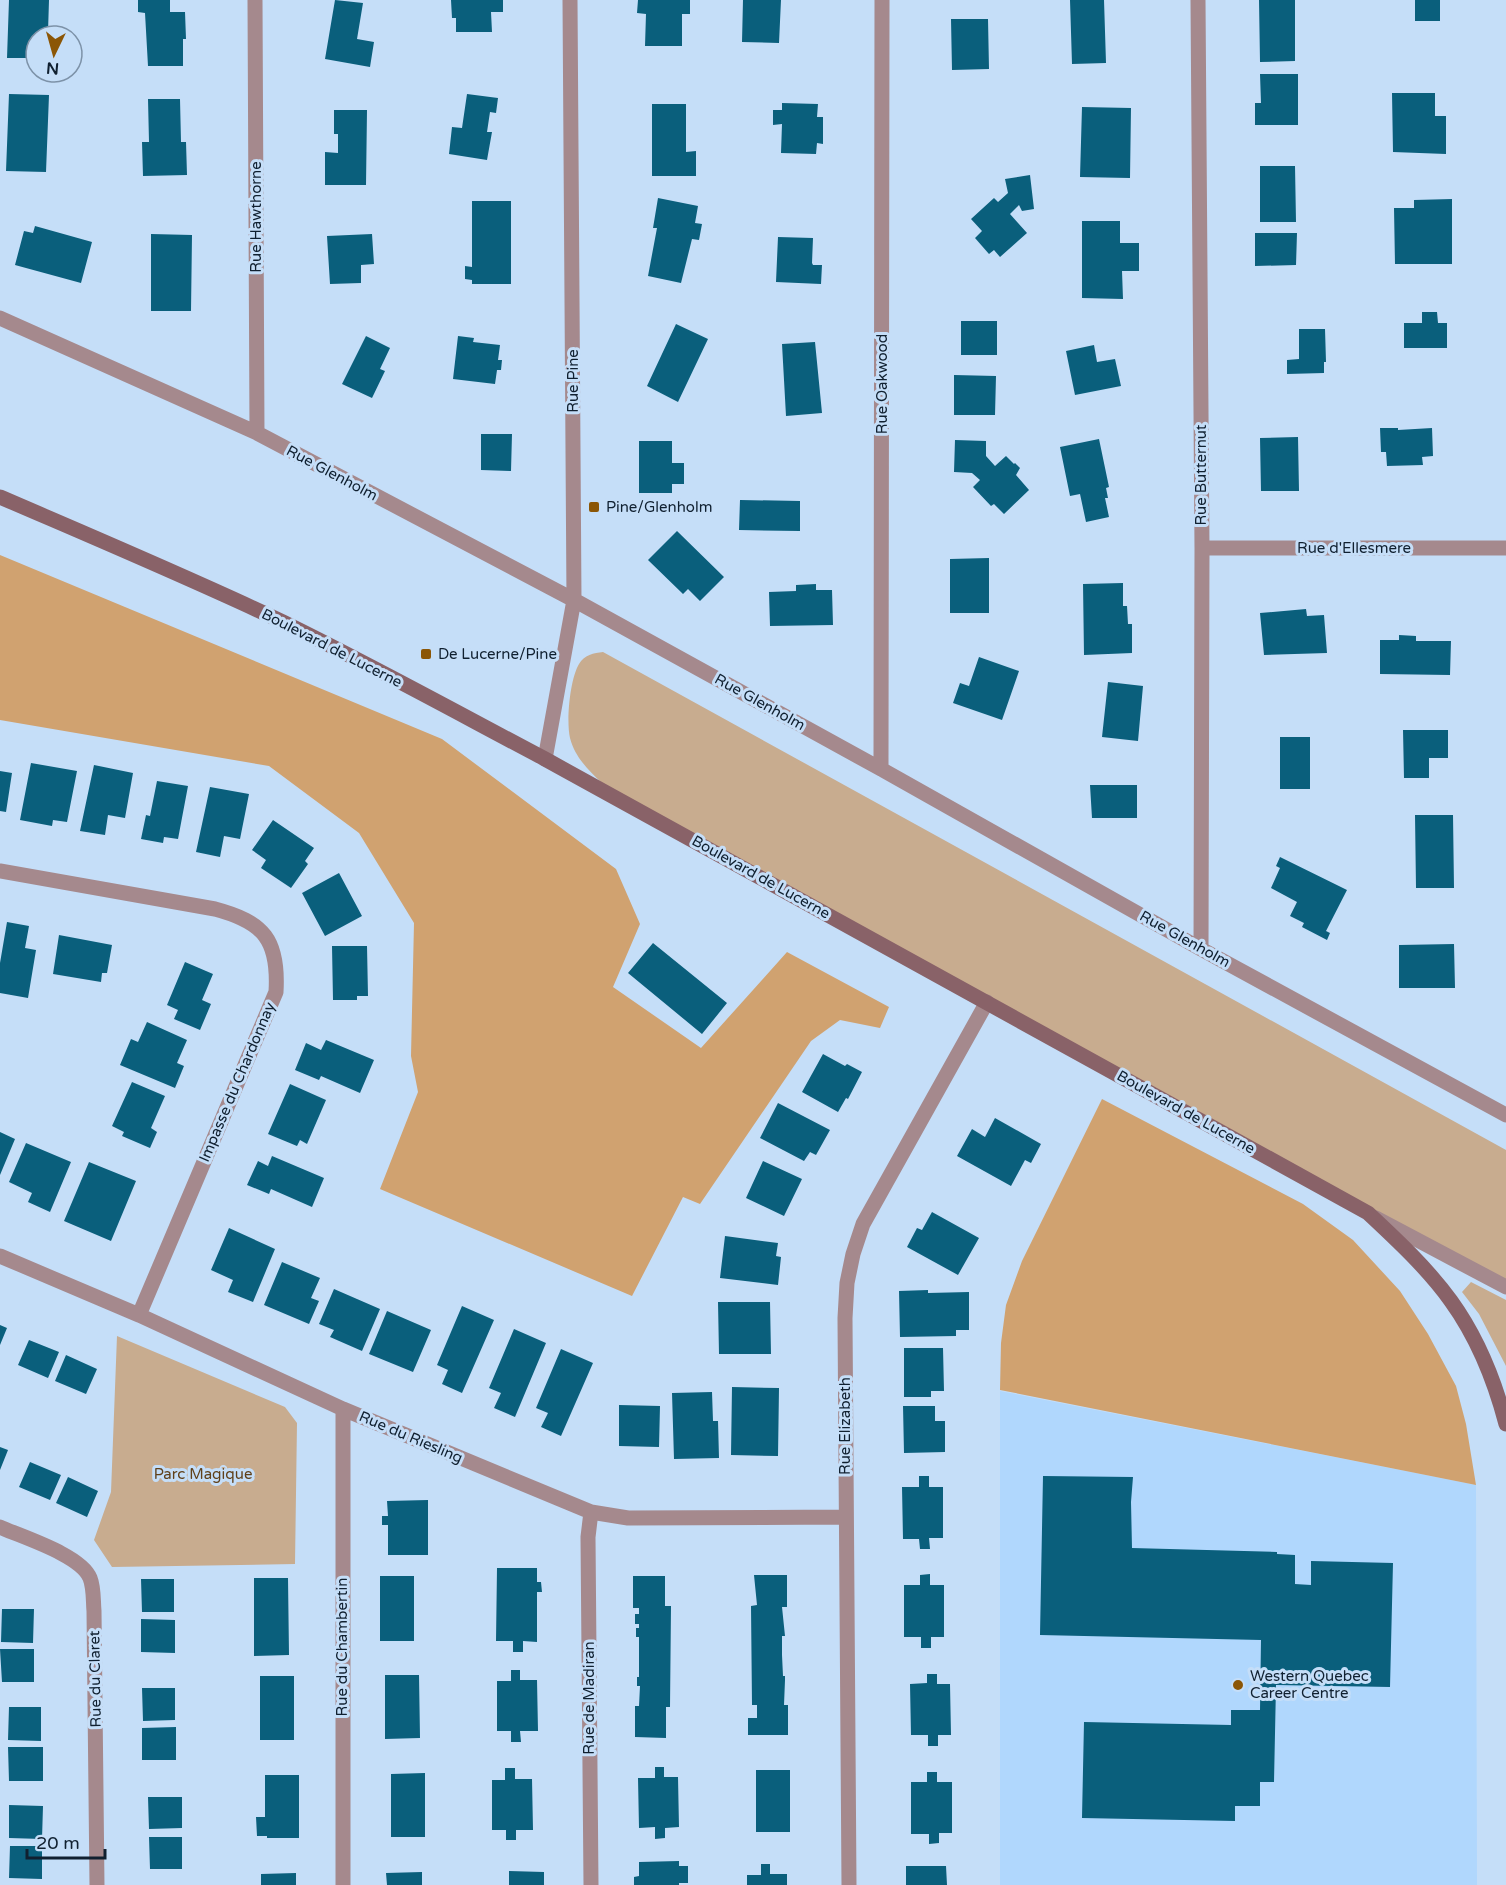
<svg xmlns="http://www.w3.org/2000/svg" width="1506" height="1885" font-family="'Varela Round',sans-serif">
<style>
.built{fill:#b0d7fd}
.green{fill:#c8ac8f}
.forest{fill:#d0a270}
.building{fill:#0a5f7c}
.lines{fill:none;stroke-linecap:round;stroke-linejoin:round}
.minor{stroke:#a5898d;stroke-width:15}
.secondary{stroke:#896268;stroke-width:15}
.poi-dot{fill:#8b5606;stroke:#c5def8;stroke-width:2}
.labels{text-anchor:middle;stroke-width:6;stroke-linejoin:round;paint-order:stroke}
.street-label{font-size:15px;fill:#102030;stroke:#c5def8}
.poi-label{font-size:15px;fill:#102030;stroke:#c5def8;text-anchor:start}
.park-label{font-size:15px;fill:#604019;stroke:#c5def8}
</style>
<rect width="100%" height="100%" fill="#c5def8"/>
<path class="built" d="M1000,1391L1476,1485L1477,1885H1000Z"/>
<path class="green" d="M603,652L1506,1150V1280L1396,1227L602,783C588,770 575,757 570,738C566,721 570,679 579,664C584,655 594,653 603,652Z
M1471,1282L1506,1300V1366L1479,1314L1462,1292Z
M117,1336L285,1407L297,1423L295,1564L112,1567L94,1540L111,1492Z"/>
<path class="forest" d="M0,555L442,739L616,869L640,924L613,987L701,1048L787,952L889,1007L880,1028L840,1020L811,1041L700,1204L683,1197L632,1296L380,1189L418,1092L411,1056L414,923L359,833L269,766L0,720Z
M1102,1099L1303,1204L1353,1240L1400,1291L1428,1334L1456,1386L1466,1424L1476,1485L1000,1390L1001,1343L1006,1305L1022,1261Z"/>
<path class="building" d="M9,0H49L48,32H43V36H36V58H7Z
M138,0H170V12H185L186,39H183V66H148L145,13L138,12Z
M335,0L363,3L357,39L374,42L370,67L325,59Z
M451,0H503V12H491L492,32H456V18H452Z
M638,0H690V14H682V46H645L646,14L637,13Z
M743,0H781L779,43L742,42Z
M1070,0H1104L1106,63L1072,64Z
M1259,0H1295V61L1260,62Z
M1415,0H1440V21H1415Z
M951,19H988L989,69L952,70Z
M1260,74H1298V125H1255V103H1261Z
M1392,93H1435V116H1446V154L1393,152Z
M9,94L49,95L46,172L6,171Z
M467,94L498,98L496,113L490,112L487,132H492L487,160L449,154L452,127L462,128Z
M148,99H180L181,142H186L187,175L143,176L142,142H149Z
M782,103L818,104L817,117H823V144L817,143L816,154L781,153L782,124L773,125V110H782Z
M652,104H686V152L696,151V176H652Z
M1082,107L1131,108L1130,178L1080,177Z
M334,110H367L366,185H325V152L338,153V134H334Z
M1260,166H1295L1296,222H1260Z
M1030,175L1034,209L1022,211L1019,205L1010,214L1027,233L1000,257L994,250L989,254L975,238L982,231L971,219L994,198L998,202L1008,193L1005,179Z
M658,198L698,206L695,223L702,224L699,240L692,239L681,283L648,276L657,228H653Z
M1452,199V264H1395L1394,208H1414V200Z
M472,201H511V284H472V280L465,279V266L472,267Z
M1082,221H1120V243H1139V271H1122L1123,299L1082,298Z
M35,226L92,242L81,283L15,265L24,231L33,233Z
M1255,233H1297L1296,265L1255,266Z
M151,234L192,235L191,311H151Z
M372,234L374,264L361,265V283L330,284L327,236Z
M778,237L813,238L812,263L813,265H822L821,284L776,282Z
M1422,312H1437L1438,323H1447V348H1404V323H1422Z
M961,321H997V355H961Z
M676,324L708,339L678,402L647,386Z
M1299,329H1325L1326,362H1324V373L1287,374V360L1299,359Z
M366,336L390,348L380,369L385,371L372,398L342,384Z
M458,336L474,338L473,342L500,345L498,360H502L501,370H497L495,384L453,379Z
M815,342L822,413L786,416L782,344Z
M1094,345L1097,362L1115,359L1121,386L1075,395L1066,351Z
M954,375L996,376L995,415H954Z
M1380,428H1398V430L1432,428L1433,456L1422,457L1423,465L1387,466L1386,452H1381Z
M481,434H512L511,471L481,470Z
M1298,437L1299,491H1261L1260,438Z
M1099,439L1109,487L1106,488L1108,498H1105L1109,517L1086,522L1080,494L1070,496L1060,447Z
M955,440L986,441V456L995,466L1006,456L1014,464L1015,463L1020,468L1016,475L1029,490L1004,514L994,504L991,506L973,487L980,480L972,473L954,472Z
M639,441H672V463H684V484H672V493H639Z
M740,500L800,501V531L739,530Z
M677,531L724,577L700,601L688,589L683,594L648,560Z
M989,558V613H950V559Z
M1123,583V606H1127L1128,624H1132V653L1084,655L1083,584Z
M816,584V590H832L833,625L770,626L769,592L796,591V585Z
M1306,609L1307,616L1324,615L1327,653L1264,655L1260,613Z
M1399,635L1416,636V641H1451L1450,675L1380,674V640H1399Z
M979,657L1019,671L1002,720L953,703L960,683L969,686Z
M1108,682L1143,686L1138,741L1102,737Z
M1403,730H1448V758H1429V778H1404Z
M1280,737H1310V789H1280Z
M31,763L77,771L67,822L53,820L52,826L20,820Z
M94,765L133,773L125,818L108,815L105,835L80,831Z
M0,771L12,773L6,812L0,811Z
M157,781L188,786L178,839L164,837L163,843L141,839L146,815L150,816Z
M1090,785H1137V818H1092Z
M210,787L249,794L240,839L224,836L220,857L196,852Z
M1415,815H1453L1454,888H1416Z
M273,820L314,848L305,861L308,864L291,888L261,868L266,860L252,850Z
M1280,857L1347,890L1326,931L1330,933L1327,940L1302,927L1304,923L1290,916L1297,902L1271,888L1280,868L1276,866Z
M339,873L362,916L325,936L302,893Z
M7,922L29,926L25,948L36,950L28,998L0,993V963Z
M59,935L112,945L107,973H102L101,982L53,974Z
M653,943L727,1003L702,1034L628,973Z
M1454,944L1455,988H1399V945Z
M332,946H367L368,996H357V1000H333Z
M185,962L213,974L202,1000L211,1004L200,1030L174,1019L178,1010L167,1005Z
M147,1022L187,1040L177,1063L184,1066L175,1088L120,1065L131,1039L138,1042Z
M326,1040L374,1060L360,1093L321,1076L319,1080L295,1070L306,1043L321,1050Z
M823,1054L845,1066L847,1064L862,1072L848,1099L846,1098L838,1112L802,1092Z
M132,1082L165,1096L151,1128L157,1132L150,1148L122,1136L124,1132L112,1126Z
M290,1084L326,1100L307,1144L300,1140L297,1146L268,1134Z
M778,1103L830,1130L816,1155L810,1152L804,1161L760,1138Z
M995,1118L1041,1144L1031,1163L1025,1160L1011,1186L957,1156L972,1129L985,1137Z
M0,1132L15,1139L0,1175Z
M26,1143L71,1162L50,1212L28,1202L32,1193L9,1182Z
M272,1156L324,1178L312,1207L271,1189L269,1194L247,1185L258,1161L268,1166Z
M763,1161L802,1179L784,1216L746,1198Z
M89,1162L136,1181L111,1241L64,1221Z
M932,1212L979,1238L958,1275L907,1247L917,1228L922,1230Z
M229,1228L275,1249L253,1302L228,1292L233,1280L211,1270Z
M725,1236L778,1243L776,1256L781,1257L778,1285L720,1278Z
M282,1262L320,1278L311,1298L319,1301L309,1324L264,1305Z
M334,1289L380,1309L362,1351L330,1337L334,1330L319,1324Z
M928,1290V1293L969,1292V1330H956V1336L900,1337L899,1291Z
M718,1302H770L771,1354H719Z
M462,1306L494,1320L462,1393L442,1384L448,1370L437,1365Z
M387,1311L431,1330L413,1372L369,1354Z
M0,1325L7,1328L0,1345Z
M514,1329L546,1343L515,1417L494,1408L501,1393L489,1388Z
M29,1340L59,1352L48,1378L18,1365Z
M904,1348H943L944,1391H931V1397H904Z
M561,1349L593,1363L561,1436L541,1427L548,1413L536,1408Z
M66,1355L97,1369L86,1394L55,1381Z
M732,1387L779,1388L778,1456L731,1455Z
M712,1392L713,1421H718L719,1458L674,1459L672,1393Z
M619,1405L660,1406L659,1447L619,1446Z
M903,1406H935V1421H945V1452L904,1453Z
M0,1447L8,1450L0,1470Z
M30,1462L61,1475L50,1500L19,1487Z
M919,1476H929V1487H943V1538H929L930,1549H920L919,1539H903L902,1487H919Z
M1043,1476L1133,1477L1131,1502L1132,1548L1277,1552V1554L1295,1555V1584L1311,1585V1561L1393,1563L1390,1687L1276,1685L1274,1782H1260V1806H1235V1821L1082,1818L1084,1722L1231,1725V1710H1260L1261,1640L1040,1635Z
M68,1477L98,1491L87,1517L56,1503Z
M428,1500V1555H388V1525H382V1516H388L387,1501Z
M497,1568H537V1582H541L542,1592H537V1642L523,1641V1652H513V1641H496Z
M930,1574V1585H944V1637H931V1648H921V1637H904V1585H920V1575Z
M754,1575H787V1607H782L785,1636H782V1655L783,1676H785V1680L784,1705H788V1735H748V1718H757V1705H752L751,1606L757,1605Z
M380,1576H414V1641H380Z
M633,1576H665V1606H671L670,1707H666V1738L635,1737V1706H639L640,1686H637V1677H639V1637H636V1628H639V1624H635V1614H639V1608H633Z
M254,1578H288L289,1655L254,1656Z
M141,1579H174V1612H142Z
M2,1609H34L33,1643L1,1642Z
M141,1619L175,1620V1653L141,1652Z
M0,1649H34V1682H2Z
M511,1670H520V1680H537L538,1731H520L521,1742H511V1731H497V1681H511Z
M927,1674H937V1684H950L951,1735H938V1746H928V1735H911L910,1684L927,1683Z
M385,1675H419L420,1738L385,1739Z
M260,1676H294V1740H260Z
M142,1688H175V1720L143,1721Z
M9,1707H41V1741L8,1740Z
M176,1727V1760H142V1728Z
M8,1747H43V1781H9Z
M655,1767H664V1777H678L679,1827L665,1828V1838L655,1839V1827L639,1828L638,1778H655Z
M505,1768H515V1779H532L533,1830H516V1840H506V1830H492V1780H505Z
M756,1770H790V1832H756Z
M927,1772H937V1782H952V1833H939V1843L929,1844V1834H911V1782H927Z
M425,1773V1837H391V1774Z
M265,1775H299V1838H267V1836H257L256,1817H265Z
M148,1797H182V1828L149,1829Z
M9,1805L43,1806L42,1839L9,1838Z
M149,1837H182V1869H150Z
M10,1846H42V1879L9,1878Z
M679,1861V1866H688V1883H679V1885H634V1877L639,1876V1862Z
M761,1864H770V1874H787V1885H747V1875H761Z
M906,1866H946L947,1885H906Z
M509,1871L544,1872V1885H509Z
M422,1872V1885H387L386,1873Z
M296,1873V1885H261V1874Z"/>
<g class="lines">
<path class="minor" d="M255,0L257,433
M1198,0L1202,548L1201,949
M0,318L257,433L574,600L881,769L1201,949L1506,1115
M1202,548H1506
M545,759L574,600L570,0
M881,769L882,0
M0,871L215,909C264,922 279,940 276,992L139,1315
M1376,1218L1506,1287
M0,1256L139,1315L343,1409L591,1512L628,1518L846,1517
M0,1527C22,1537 81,1555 90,1578C94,1588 93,1600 94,1611L97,1885
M343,1885V1409
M591,1885L588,1537L591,1512
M849,1885L845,1318L847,1283L853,1254L863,1224L987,1002"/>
<path class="secondary" d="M0,497C95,538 190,578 283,622C371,665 458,713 545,759L1368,1213C1398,1241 1428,1269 1451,1301C1477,1337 1495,1382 1506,1424"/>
</g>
<g class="poi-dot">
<rect x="588" y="501" width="12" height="12" rx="3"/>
<rect x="420" y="648" width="12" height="12" rx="3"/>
<circle cx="1238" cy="1685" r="6"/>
</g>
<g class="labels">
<g class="street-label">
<text transform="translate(256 217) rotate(-90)" y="5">Rue Hawthorne</text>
<text transform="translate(573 381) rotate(-90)" y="5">Rue Pine</text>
<text transform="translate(882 384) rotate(-90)" y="5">Rue Oakwood</text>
<text transform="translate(332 473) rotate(28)" y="5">Rue Glenholm</text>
<text transform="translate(1201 475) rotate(-90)" y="5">Rue Butternut</text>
<text x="1354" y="553">Rue d'Ellesmere</text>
<text transform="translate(332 648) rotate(27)" y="5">Boulevard de Lucerne</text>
<text transform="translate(760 702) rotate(29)" y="5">Rue Glenholm</text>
<text transform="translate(761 877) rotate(29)" y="5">Boulevard de Lucerne</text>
<text transform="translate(1185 939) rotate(29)" y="5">Rue Glenholm</text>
<text transform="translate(237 1082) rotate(-67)" y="5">Impasse du Chardonnay</text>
<text transform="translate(1186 1112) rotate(29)" y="5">Boulevard de Lucerne</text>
<text transform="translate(845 1426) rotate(-90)" y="5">Rue Elizabeth</text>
<text transform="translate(411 1437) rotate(23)" y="5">Rue du Riesling</text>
<text transform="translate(342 1647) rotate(-90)" y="5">Rue du Chambertin</text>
<text transform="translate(95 1679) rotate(-91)" y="5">Rue du Claret</text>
<text transform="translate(589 1698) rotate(-90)" y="5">Rue de Madiran</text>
</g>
<g class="poi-label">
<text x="606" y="512">Pine/Glenholm</text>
<text x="438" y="659">De Lucerne/Pine</text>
<text x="1250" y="1681">Western Quebec<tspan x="1250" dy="17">Career Centre</tspan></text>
</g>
<g class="park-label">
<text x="203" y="1479">Parc Magique</text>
</g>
</g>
<g transform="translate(54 54) rotate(185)"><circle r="28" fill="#c5def8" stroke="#7d92a8" stroke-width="1.5"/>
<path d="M0-4.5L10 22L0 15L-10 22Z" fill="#8b5606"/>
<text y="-9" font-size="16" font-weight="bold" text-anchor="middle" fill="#102030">N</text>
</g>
<path d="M27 1849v9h78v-9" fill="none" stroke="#102030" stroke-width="3"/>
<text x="36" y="1849" font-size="18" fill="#102030" stroke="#c5def8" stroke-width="4.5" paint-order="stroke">20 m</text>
</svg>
